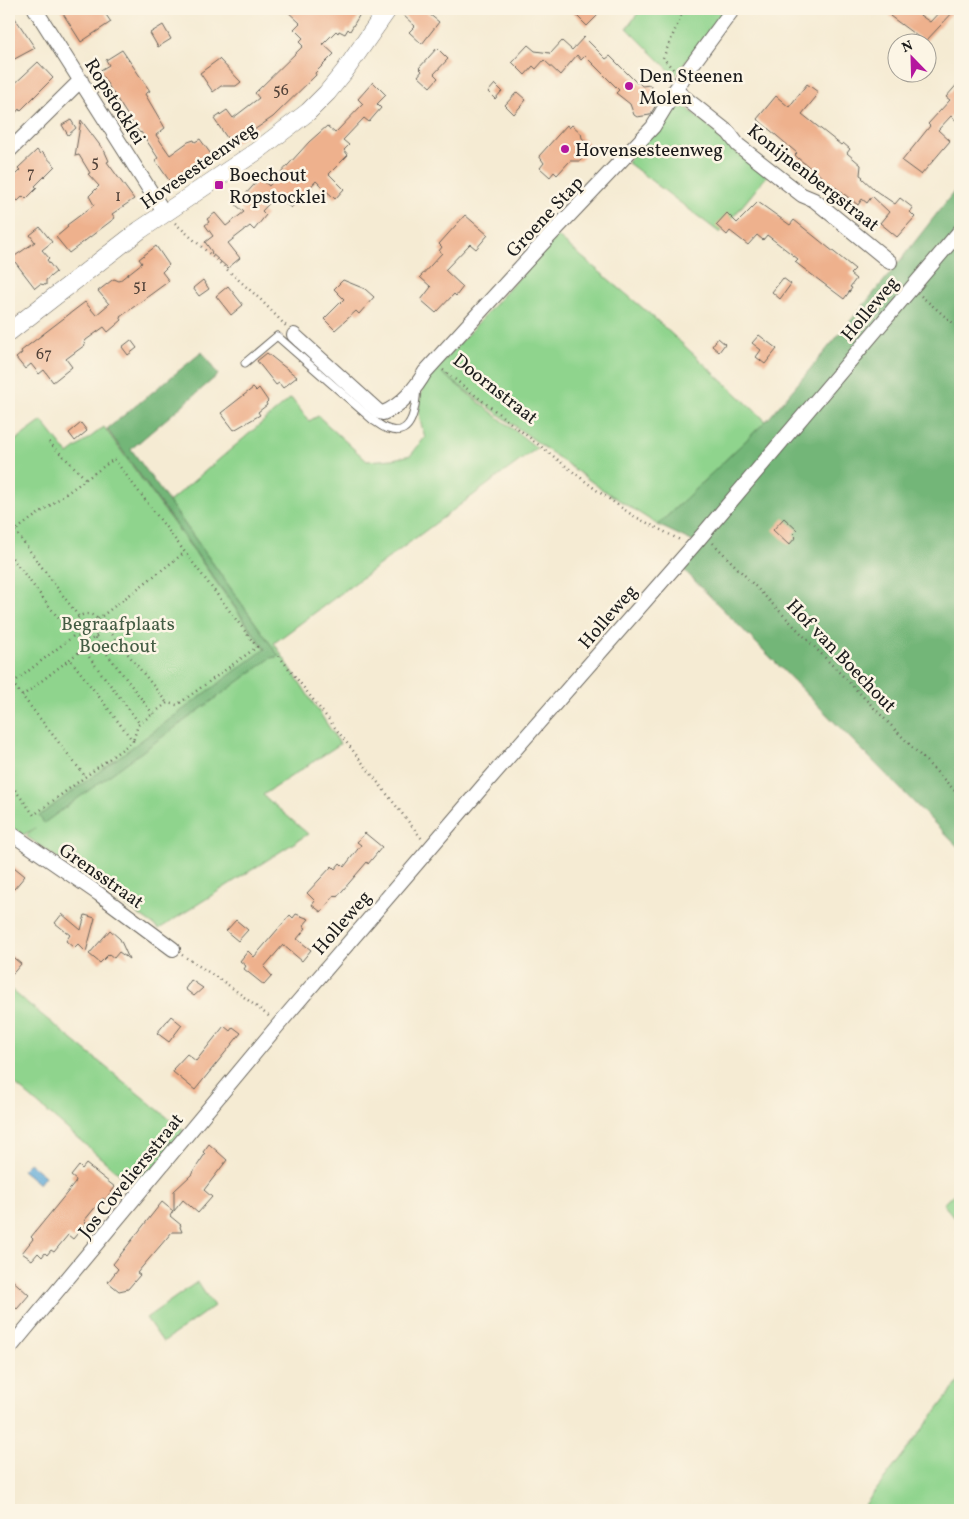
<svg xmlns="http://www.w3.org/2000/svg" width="969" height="1519" font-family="Vollkorn,serif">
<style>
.green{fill:#8fd48d;stroke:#567854}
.forest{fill:#73b678;stroke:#48694a}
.water{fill:#61aad8;stroke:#3e637a}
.building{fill:#eeb18d}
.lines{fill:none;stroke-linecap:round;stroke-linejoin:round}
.service-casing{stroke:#68645c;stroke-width:9}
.minor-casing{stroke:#68645c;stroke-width:16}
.tertiary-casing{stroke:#68645c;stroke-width:19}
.path{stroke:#68645c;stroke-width:2.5;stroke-dasharray:1 4;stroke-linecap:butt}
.service{stroke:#fff;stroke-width:7}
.minor{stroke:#fff;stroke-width:14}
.tertiary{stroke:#fff;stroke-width:18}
.poi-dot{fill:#b5179e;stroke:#fcf5e5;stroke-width:2}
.labels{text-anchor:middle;stroke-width:5;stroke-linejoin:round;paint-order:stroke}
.number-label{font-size:16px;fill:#504138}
.poi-label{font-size:19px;fill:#1c1c1c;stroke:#fcf5e5;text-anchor:start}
.street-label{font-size:19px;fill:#1c1c1c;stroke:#fcf5e5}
.park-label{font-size:19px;fill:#445c44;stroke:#fcf5e5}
</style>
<rect width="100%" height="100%" fill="#fcf5e5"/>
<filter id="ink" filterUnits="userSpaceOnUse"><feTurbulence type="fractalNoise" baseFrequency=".02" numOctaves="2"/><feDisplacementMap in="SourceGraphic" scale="10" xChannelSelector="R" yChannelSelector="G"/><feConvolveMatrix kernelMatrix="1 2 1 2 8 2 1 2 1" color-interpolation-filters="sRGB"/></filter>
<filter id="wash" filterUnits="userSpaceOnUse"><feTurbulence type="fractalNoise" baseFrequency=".0096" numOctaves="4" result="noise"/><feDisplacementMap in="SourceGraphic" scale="20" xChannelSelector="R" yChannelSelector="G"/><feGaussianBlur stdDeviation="1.12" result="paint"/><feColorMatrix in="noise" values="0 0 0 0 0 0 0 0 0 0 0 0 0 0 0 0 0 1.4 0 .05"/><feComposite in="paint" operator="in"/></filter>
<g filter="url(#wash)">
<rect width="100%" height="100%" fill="#f5ebd3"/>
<path class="green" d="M641,9H725L675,76L627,28Z
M681,103L719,135L720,140L767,176L720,233L627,162L672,105Z
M557,236L651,315L766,421L658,525L600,488L442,373L537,448L274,643L340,744L263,795L308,834L159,929L26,836L36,828L23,835L9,825V445L42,421L68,454L104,427L271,658L279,656L169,502L291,398L309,421L318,416L367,461L393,459L411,455L425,437C417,412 417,407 425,381Z
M9,988L184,1131L137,1189L9,1079Z
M960,1188V1224L943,1204Z
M197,1282L214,1306L163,1342L146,1318Z
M960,1380V1510H861Z"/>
<path class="forest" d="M960,184V849L682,568L700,545L658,525L769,418L888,276Z
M202,352L218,375L131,449L279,656L271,658L44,823L39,816L265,649L107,429Z"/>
<path class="water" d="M29,1163L45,1176L39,1184L22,1170Z"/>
<g id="blocks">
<path class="building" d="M9,9L35,48L9,62Z
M60,9H102L111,22L81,42Z
M285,9H363L350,31L348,29L345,34L339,31L338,33L336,31L323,44L334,54L315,73L316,75L273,117L232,145L214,119L227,110L233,118L259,98L255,93L303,46L299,42L303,38L294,29L300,23Z
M408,9H423L439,22L422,44L409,32L415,26L403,15Z
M570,9H591L598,15L587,26Z
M895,9H911L930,22L942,9H956L925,42L890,16Z
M163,25L171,39L158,47L150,33Z
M584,37L606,59L610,56L637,83L638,82L642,86L650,85L659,100L650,115L637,117L634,115L630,104L616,93L619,90L585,56L581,60L577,55L560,75L544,60L536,69L533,66L525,75L512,62L528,45L535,51L550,53V54L562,41L572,50Z
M437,48L448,59L434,74L438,78L430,87L418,76L422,71L419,68Z
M122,50L150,91L145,94L165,128L156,135L170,155L188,142L194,140L195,142L200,139L213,157L173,186L155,160L158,158L141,132L140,133L135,127L99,71L109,65L106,60Z
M219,59L241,82L236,86H221L213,92L200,73Z
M38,62L53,78L20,111L19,109L9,121V89Z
M960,81V124L951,116L938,130L950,141L921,175L902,161L930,126L928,124L950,100L946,97Z
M373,82L386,95L377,104L381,108L369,122L364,118L343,140L349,145L344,150L348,155L329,174L344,189L335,199L316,181L291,208L277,195L262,211L266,215L254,230L250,226L228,243L240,258L228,268L211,253L212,252L205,242L213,236L205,225L209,222L207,219L215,213L226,226L244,212L236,205L260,178L269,186L309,142L327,126L335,133L363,104L358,99Z
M495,84L502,91L495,99L488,92Z
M807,84L818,92L815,97H816L802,114L841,145L843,143L850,149L847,153L861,165L860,175L863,177L862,178L876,191L895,204L900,198L913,208L910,212L915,217L897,237L880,223L889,212L872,196L867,203L862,199L858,205L799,159L795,155L797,153L757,119L776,96L789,107Z
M517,92L526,100L514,114L505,105Z
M71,120L76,128L68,135L62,125Z
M81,120L105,152L109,161L107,162L134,199L112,214L115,218L69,253L56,237L68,227L67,225L94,205L89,196L99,186L88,174L90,173L79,155L75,156Z
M567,125L569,128L572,125L581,133L582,138L592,147L580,161H570L557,175L554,172L550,177L540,168L544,163L539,156Z
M37,150L40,154L42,152L55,166L35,186L37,188L26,199L23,196L18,201L15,198L9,203V181L20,170L18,168Z
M758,202L790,225L794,220L855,269L850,274L856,279L850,287L852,288L844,299L795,262L798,259L767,235L763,240L757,235L748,245L730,231L727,235L716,225L727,213L737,223Z
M465,215L488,235L476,249L470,244L445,270L463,287L456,296L454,294L436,313L421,300L431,287L420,277L442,253L439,251L442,247L439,244Z
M40,227L52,242L42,250L49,258L47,260L56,272L46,280V285L40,284L35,288L12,258L35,242L30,235Z
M156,246L169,265L162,272L169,281L120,317L122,320L108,332L104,327L86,340L84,343L85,345L66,359L72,367L53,382L44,370L39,374L31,364L25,369L16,358L22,353L21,351L85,302L96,315L109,304L98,291L111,281L114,279L119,281L142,263L139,259Z
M783,278L791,284L780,299L772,292Z
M203,280L209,289L199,296L193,288Z
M343,280L365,289L374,297L359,314L356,311L335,330L324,319L344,299L334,289Z
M228,286L243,305L231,315L216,296Z
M759,335L777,349L765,364L756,357L761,350L752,343Z
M718,338L725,344L719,352L712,346Z
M131,340L137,348L128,355L122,347Z
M267,353L297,377L283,388L279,383L276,385L257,361Z
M253,388L256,391L259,388L268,401L266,403L267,405L258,412L260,415L234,430L221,413Z
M81,423L87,431L75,441L69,433Z
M784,518L797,530L793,534L796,537L789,545L773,530Z
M365,833L382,847L368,864L367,862L337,897L335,895L321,912L312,905L315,901L307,893L332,866L335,869L340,863L344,867L361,845L357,842Z
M9,863L25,876L14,889L9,885Z
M62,914L81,930L85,915L95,918L86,952L78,944L74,948L66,941L70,935L55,923Z
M296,914L309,919L303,926L306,928L297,939L311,950L302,961L283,945L264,967L272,976L264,985L244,969L246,966L240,961L248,951L254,957L290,915L293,918Z
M236,920L248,930L238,941L226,931Z
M110,930L120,939L129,959L119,952L114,958L109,954L100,963L89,954Z
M9,954L21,964L9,978Z
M191,980L203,988L194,996L185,989Z
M171,1016L182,1025L169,1042L157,1033Z
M224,1026L230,1031L233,1027L241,1033L195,1090L173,1072L174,1069H173L187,1054L196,1061Z
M209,1144L227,1160L204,1190L212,1197L198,1213L183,1200L174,1211V1191L191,1175L205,1154L203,1152Z
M86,1164L115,1187L105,1200L103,1198L84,1221L86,1223L73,1239L68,1235L54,1252L51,1250L47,1255L45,1253L42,1257L38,1253L32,1260L22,1253L33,1239L31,1237L75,1183L76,1180L71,1176L79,1166L82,1169Z
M162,1202L173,1211L170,1216L181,1225L180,1227L182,1232H172L137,1273L140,1275L128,1289L119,1291L108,1282L118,1269L113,1264Z
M9,1277L29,1295L17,1309L9,1302Z"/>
</g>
</g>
<g filter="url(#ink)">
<use href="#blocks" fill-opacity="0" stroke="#68645c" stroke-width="1"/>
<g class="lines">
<g class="service-casing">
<path id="service" d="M245,363L277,336L374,421C378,423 383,428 388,429C414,439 416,403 417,386"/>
</g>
<g class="minor-casing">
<path id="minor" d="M35,9L165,214
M675,90L729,133L738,145L802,195L814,200L890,262
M9,151L81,80
M294,335L379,412L383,413C401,406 416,388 425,372L541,245L653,127L686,73L733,9
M9,832L99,894L173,949
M9,1349L279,1024L484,785L693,546L960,231"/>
</g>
<g class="tertiary-casing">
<path id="tertiary" d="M9,332L140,230L257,151L308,112L327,93L344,72L388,9"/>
</g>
<path class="path" d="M673,69L663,58L684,9
M175,223L260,299L286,326
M921,296L960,329
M443,370L599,492L632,515L682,541
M49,442L86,479
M15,531L79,617
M9,535L114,459L257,647L177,705L167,703L138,725L133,741
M713,543L960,796
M9,554L66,628L74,629
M74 627a13 13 0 1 1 26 0a13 13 0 1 1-26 0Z
M98,619L184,553
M100,627L108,629L167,703
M95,638L153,714
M83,649L140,724
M279,656L422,839
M9,679L85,776
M9,686L76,634
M22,696L83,649L85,640
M9,782L34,815L133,741L70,659
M182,955L227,984L270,1017"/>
<use href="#service" class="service"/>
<use href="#minor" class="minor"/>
<use href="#tertiary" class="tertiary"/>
</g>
</g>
<g class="poi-dot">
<circle cx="629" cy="86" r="5"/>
<circle cx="565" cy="149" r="5"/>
<rect x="214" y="180" width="10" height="10" rx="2.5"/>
</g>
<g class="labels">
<g class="number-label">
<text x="281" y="95">56</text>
<text x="95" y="167">5</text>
<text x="31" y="178">7</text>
<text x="118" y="201">1</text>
<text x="140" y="291">51</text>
<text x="44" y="359">67</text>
</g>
<g class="poi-label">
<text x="639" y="82">Den Steenen<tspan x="639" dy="22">Molen</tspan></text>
<text x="575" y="156">Hovensesteenweg</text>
<text x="229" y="181">Boechout<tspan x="229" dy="22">Ropstocklei</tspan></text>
</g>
<g class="street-label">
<text transform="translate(116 101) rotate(58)" y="7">Ropstocklei</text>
<text transform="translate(198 165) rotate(-35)" y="7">Hovesesteenweg</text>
<text transform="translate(814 177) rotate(38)" y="7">Konijnenbergstraat</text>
<text transform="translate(544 216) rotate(-47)" y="7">Groene Stap</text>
<text transform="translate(869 308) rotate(-50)" y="7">Holleweg</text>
<text transform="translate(496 388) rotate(38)" y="7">Doornstraat</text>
<text transform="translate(607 616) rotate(-49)" y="7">Holleweg</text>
<text transform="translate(842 655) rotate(46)" y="7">Hof van Boechout</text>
<text transform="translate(102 875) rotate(35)" y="7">Grensstraat</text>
<text transform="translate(341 922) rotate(-49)" y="7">Holleweg</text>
<text transform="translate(130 1175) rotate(-51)" y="7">Jos Coveliersstraat</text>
</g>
<g class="park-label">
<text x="118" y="630">Begraafplaats<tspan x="118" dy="22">Boechout</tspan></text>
</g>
</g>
<rect width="969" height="1519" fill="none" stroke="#fcf5e5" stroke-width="30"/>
<g transform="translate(912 58) rotate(337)"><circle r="24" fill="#fcf5e5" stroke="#a29e95"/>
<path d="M0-4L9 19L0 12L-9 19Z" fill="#b5179e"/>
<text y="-8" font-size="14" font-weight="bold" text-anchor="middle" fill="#1c1c1c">N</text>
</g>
</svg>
